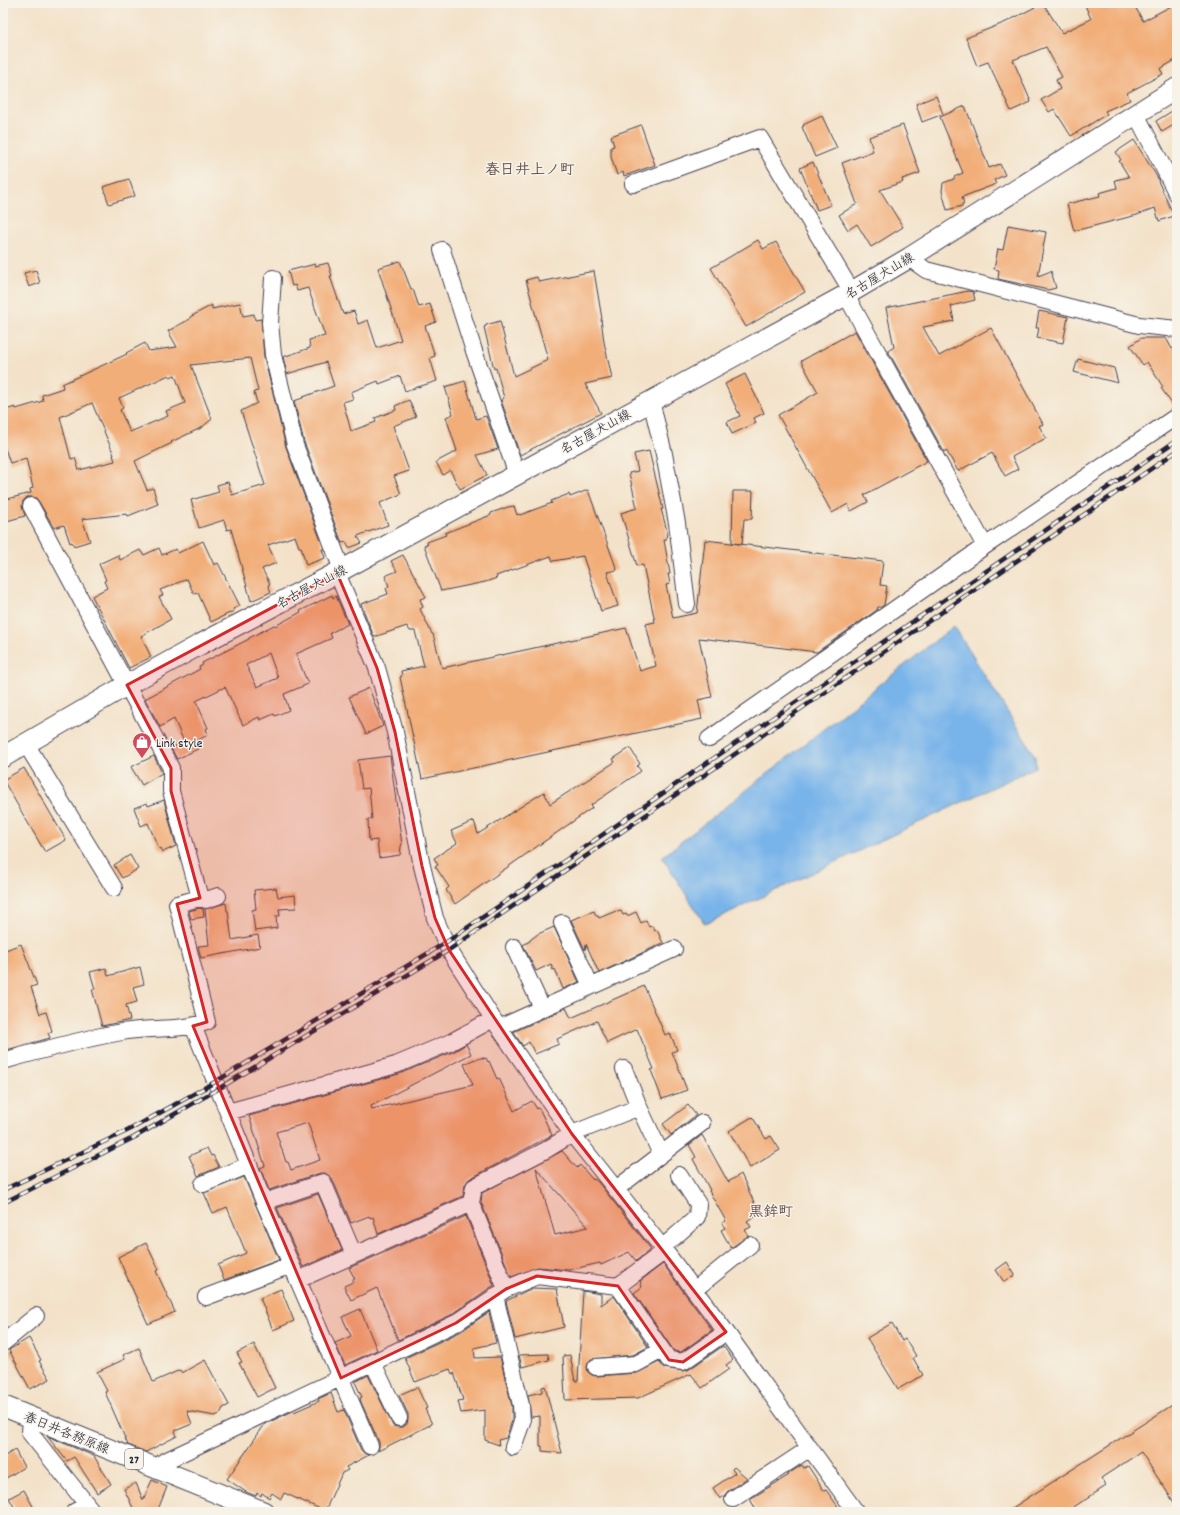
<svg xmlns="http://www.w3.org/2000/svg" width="1180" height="1515" font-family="Dekko,'Klee One',sans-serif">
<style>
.water{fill:#78b4ea;stroke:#4d6b92}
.building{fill:#f2ae79;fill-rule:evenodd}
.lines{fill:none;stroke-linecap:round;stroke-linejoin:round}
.minor-casing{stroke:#413f50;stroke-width:18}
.major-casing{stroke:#413f50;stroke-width:22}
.minor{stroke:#fff;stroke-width:16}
.major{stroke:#fff;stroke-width:20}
.rail-casing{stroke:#22223b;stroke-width:4.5}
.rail{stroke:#f7f3e8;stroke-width:3;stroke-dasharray:9;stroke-linecap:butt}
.marked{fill:#d62828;fill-opacity:0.2;stroke:#d62828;stroke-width:3;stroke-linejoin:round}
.labels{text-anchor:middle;stroke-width:3;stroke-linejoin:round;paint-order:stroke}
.shield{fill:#f7f3e8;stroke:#62616f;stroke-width:1}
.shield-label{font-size:12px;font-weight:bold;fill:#22223b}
.street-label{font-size:13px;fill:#22223b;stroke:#f7f3e8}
.poi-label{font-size:13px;fill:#22223b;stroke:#f7f3e8;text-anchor:start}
.quarter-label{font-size:15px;font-weight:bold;fill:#6b5351;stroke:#f7f3e8}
</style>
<rect width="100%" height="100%" fill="#f7f3e8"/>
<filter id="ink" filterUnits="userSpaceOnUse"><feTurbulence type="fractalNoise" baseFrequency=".025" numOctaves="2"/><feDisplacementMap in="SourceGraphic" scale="8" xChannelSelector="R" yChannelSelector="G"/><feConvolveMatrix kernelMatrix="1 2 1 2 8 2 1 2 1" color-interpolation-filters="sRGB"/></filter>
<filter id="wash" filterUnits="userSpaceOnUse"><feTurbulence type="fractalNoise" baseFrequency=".012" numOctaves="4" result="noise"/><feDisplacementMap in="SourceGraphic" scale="16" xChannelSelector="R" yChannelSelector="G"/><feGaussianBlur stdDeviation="0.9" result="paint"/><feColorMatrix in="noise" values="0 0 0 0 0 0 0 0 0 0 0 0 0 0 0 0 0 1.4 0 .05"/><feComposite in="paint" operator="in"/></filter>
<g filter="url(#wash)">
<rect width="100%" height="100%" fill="#f3e2c9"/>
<path class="water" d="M954,626L1035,756L1036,767L705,924L662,857Z"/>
<g id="blocks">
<path class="building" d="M1043,3L1062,33L1091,19L1084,3H1133L1143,21L1177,3V59L1160,69L1163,74L1127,93L1130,100L1105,111L1107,114L1071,136L1054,109L1049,112L1041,100L1060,89L1056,80L1062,77L1046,47L1013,60L1031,102L1011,111L988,62L977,66L966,38L1006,22Z
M936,96L943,114L922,122L916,104Z
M965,106L989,168L1000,164L1005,175L994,180L996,184L962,197L964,203L962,204V206L947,210L942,191L943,183L954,179V177L963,173L940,117Z
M1177,108V123L1162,132L1156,121Z
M822,116L837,148L815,157L802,127L804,126L803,125Z
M641,125L655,165L624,176L623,172L617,175L611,157V147L614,146L611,136Z
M903,125L920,173L902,179L903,182L880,190L903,227L871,247L857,224L848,230L839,215L857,204L842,163L873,151L869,137Z
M1134,140L1159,180L1158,181L1174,216L1159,221L1155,208L1137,215L1074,231L1067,204L1100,196L1099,193L1117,188L1115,180L1129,177L1119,161L1121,160L1116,152Z
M813,162L831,205L817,210L800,168Z
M129,179L135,196L109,204L103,187Z
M1008,225L1046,232L1038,276L1051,271L1056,288L1048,290L998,279L999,270L994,269L998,249L1003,250Z
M758,240L763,249L776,242L805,292L746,327L711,268Z
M400,261L411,289H413L419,307L430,304L436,322L425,326L435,356L430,358L437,381L405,391L400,376L379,384L378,381L351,392L353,399L343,402L351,431L376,422L375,418L396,410L395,406L409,400L416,417L393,426L409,471L394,476L401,494L380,503L388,525L357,536L362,543L349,548L346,542L342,543L304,442L294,401L303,398V397L334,386L326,362L287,374L283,357L310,348L309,340L325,336L308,288L297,291L295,285L292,286L288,271L315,264V266L328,263L332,276H330L343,314L354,311L358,324L368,320L377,348L401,340L378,268Z
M36,270L40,283L29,287L24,273Z
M594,271L602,319H601L604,342L612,378L585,384L601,413L520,455L502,403L501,400L504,398L496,368L494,369L484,327L486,326V325L500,321L514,376L548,360L526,280L537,277L539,282Z
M968,291L973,292L975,300L951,306L954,321L923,327L939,356L991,328L1043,424L1039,426L1046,438L1012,457L1018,469L1005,476L992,453L958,471L946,450L944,452L888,351L894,347L886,308Z
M240,303L243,316L254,314L255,320L261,319L264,357L286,447L324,549H322L325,558L306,565L301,547H299L295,536L268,545L276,563L262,569L270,584L268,585L271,592L251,601L231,529L227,530L224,520L199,528L191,500L219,492L217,485L228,482L232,495L265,485L241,411L257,403L254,392L258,391L250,358L191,365L212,419L201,428L171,442L172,443L135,461L147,490L153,488L158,504L128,516L127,514L82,519L90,541L74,546L72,542L70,543L64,525L54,528L39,502L36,498L31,497H27L23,501L22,506L25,516L3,522V500L31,493L30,489L33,488L26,458L10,463L3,443V411L15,407L16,409L43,401L42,395L63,388L62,384L127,354L126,353L145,343L149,351L177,347L168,331L190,319V317L212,305V309ZM169,375L170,377L175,375L185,403L166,411L168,416L130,432L120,410L123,408L119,398ZM92,403L114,455H113L115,461L79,470L75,458L71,459L60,417Z
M1039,311L1068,317L1063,343L1037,338L1039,328H1036Z
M855,331L927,461L864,495L868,502L851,511L848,504L832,513L778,415L818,392L801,361Z
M1141,338H1166L1172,349L1177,346V407H1174L1161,388L1163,387L1147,362L1143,365L1130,346Z
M1078,359L1114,368L1118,383L1074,372Z
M745,374L764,413L754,418L756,423L732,434L727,422L740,416L725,384Z
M465,381L476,419L486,416L498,449L477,455L487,475L460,489L450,470L443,475L436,462L457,451L446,417L453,414L445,387Z
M649,451L663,509H661L667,531L666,540H664L670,574H668L670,584L666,585L673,618L697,613L705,540L883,561L880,585L887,586L884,605L881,607H878L877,610L817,652L699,638L712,697L698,700L702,719L422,779L400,677L402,676L401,671L424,666L415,631H410L407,626L374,637L361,604L388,594L386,588L389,586L385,576L397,571L391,561L403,555L426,597L420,599L423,607L420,609L432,634H433L442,668L626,628L640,671L656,666L646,624L655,622L650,598L643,565L637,566L621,513L637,508L629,473L638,471L634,454Z
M588,490L617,570L607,572L618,606L601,611L583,556L553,561L551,556L496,576L497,578L485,582L441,591L424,545L428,544L427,542L446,535L445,533L455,529L491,515V513L508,507L514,506L517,515L519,514L520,515L552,503L551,501L569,494L570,497Z
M733,491H753L752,519H744L742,544L732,543Z
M203,541L214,565L218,563L240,606L233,609L234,611L211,622L198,593L194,594L187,579L160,590L163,595L159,597L171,619L141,636L151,657L129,668L92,596L107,588L104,581L106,580L99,564L118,555L120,560L140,550L144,555L159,548L162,555L176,549L178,553Z
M332,595L333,598L336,596L348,624L330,633L332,638L296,654L308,684L284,694L289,710L275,716L274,714L260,720L259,717L243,725L225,687L196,701L208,728L206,729L208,735L196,741L200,748L177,759L171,748L184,742L174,719L160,727L145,699L200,669L199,667L203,665L202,663L249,639V638L274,625L275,626L301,612L300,611ZM269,653L278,678L257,687L246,665Z
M369,688L383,726L366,734L349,697Z
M630,748L640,764L637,766L641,771L591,805L592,808L455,904L446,890L449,887L435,866L438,865L434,858L457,843L451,831L474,821L478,834L544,792L550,804L615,762L613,759Z
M154,756L162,773L142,785L131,767Z
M390,756L402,845L401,846L400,855L379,858L377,840L369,841L368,819H372L369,788L362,789L358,760Z
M24,768L66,840L45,852L3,780Z
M164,800L176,846L163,852L161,848L159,849L148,823L141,826L134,808L147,803L148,806Z
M130,855L138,869L122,878L114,865Z
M276,888L278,897L295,895L296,908L279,909L280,916H276L277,928L255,931L252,910L256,909L254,890Z
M226,903L227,911H228L232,940L258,935L260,947L201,958L198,946L209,945L205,909Z
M200,908L203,909L204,917L191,919L189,911Z
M594,911L596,916H598L599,918L616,911L617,912L621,911L623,915L626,914L627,916L636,912L641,923L646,920L649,927L652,926L655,931L657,930L663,943L599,973L586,944L585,950L571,920Z
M554,927L579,982L563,989L555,969L553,970L551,964L536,971L523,945L530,941V940L538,934Z
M21,944L37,985L31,987L40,1014L46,1012L52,1031L48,1033L50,1038L3,1051V951Z
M140,967L144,984L133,987L137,1002L126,1005L130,1020L102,1026L92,989H95L90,972L106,968L108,976Z
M644,986L665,1035L670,1033L677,1050L672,1052L687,1090L662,1099L651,1070L654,1069L637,1029L607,1043L597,1021L557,1039L559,1044L535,1054L529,1042L523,1046L513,1032L566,1008L571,1018Z
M466,1044L471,1054L371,1106L372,1109L473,1085L464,1064L475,1059L476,1060L483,1057V1059L486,1058L488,1062L489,1061L497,1079L499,1078L514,1111L532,1101L537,1109L539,1108L552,1135L469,1179L465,1185L463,1196L378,1234L373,1217L370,1218L369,1216L351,1223L332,1178L325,1173H320L269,1190L260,1168L265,1166L249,1116L399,1074L455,1051ZM308,1123L320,1160L291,1170L288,1162H286L276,1132Z
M688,1105L696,1115L671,1135L663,1124Z
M752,1117L753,1118L766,1139L771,1136L780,1150L750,1168L729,1131Z
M702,1135L728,1182L741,1174L759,1213L747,1221L751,1227L745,1230L748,1236L731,1248L721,1230L725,1228L722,1223L726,1221L709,1191L710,1190L693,1159L696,1157L689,1145Z
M207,1148L211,1156L213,1155L219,1167L198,1176L189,1156Z
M562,1151L577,1168L580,1165L593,1180L594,1179L598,1182L651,1249L636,1261L629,1252L601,1265L600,1263L569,1270L538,1267L511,1277L481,1202L482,1193ZM536,1168L588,1227L555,1235Z
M244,1177L279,1260L224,1280L218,1265L246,1253L227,1207L213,1213L204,1193Z
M318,1194L342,1250L303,1267L277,1208Z
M466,1216L494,1285L451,1315L398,1340L377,1288L351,1300L344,1286L353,1282L352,1280L355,1279L349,1268Z
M146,1243L159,1270L156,1271L175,1312L148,1324L118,1257Z
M1007,1262L1015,1275L1004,1282L996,1270Z
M663,1264L712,1330L681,1352L674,1351L634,1293L642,1287L640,1281Z
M532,1288L557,1289L564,1327L515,1339L506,1301Z
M281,1289L294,1321L273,1330L260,1298Z
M583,1291L601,1294V1305L614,1296L648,1347L633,1355L591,1359L588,1363L587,1367L588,1372L592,1375L597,1376L637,1373L659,1362L664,1368L682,1371L688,1370L723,1346L733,1360L726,1365L729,1369L702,1388L691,1374L638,1398L565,1400L563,1356L570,1355L575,1381H578Z
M360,1309L377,1350L345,1365L335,1343L351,1336L342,1317Z
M489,1312L496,1343L474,1348L475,1358L500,1357L512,1406V1421L506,1438L498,1440L499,1445L485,1440V1410L461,1413L458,1401L463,1400L454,1373L452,1374L450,1369L415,1382L405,1358L460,1332Z
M892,1323L902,1341L905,1339L910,1346L916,1356L913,1358L923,1375L898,1389L867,1338Z
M29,1338L41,1360L39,1361L50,1379L30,1389L9,1350Z
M254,1344L275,1388L257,1397L239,1363L242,1362L237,1353Z
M139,1348L153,1382L180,1370L182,1373L205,1360L229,1405L223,1408L220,1414L215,1416L187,1411L192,1424L175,1431L177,1436L146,1452L128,1445L105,1392L107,1391L97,1372L125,1359L123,1355Z
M548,1354L549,1360L522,1367L519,1355Z
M368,1375L393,1426L398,1427H403L407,1424L408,1419V1414L399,1395L417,1387L427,1408L425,1409L432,1424L378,1451L379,1447V1442L361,1402L360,1398L362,1397L355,1382Z
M545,1386L562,1453L542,1451V1446H540V1416L531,1417L528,1395L542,1392V1387Z
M331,1393L338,1412L344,1410L361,1450L365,1454L369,1455L346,1467L348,1470L342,1473L325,1511L284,1493L281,1499L272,1493L269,1498L262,1493L261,1496L257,1493L256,1496L246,1492L227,1479L265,1424L293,1411L294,1412L319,1401L318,1399Z
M1177,1402V1507L1141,1452L1101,1478L1106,1486L1066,1512H1006Z
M47,1436L94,1456L111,1484L97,1493L74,1457L67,1461Z
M15,1450L24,1467L3,1480V1457Z
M802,1465L804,1468L808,1466L824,1491L826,1490L842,1512H757L750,1499L789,1475L788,1474Z
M734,1467L747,1478L728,1491L724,1496L720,1499L713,1488L735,1473L732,1469Z
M152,1480L167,1487L157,1512H135L124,1489L136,1483L143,1500Z
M24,1490L36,1512H17L9,1498Z"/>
</g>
</g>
<g filter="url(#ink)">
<use href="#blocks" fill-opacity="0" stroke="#413f50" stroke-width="1"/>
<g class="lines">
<g class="minor-casing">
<path id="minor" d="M1136,114L1177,194
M633,184L760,138L852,292
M442,250L474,351L517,475
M909,258L926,270L1139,325L1177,329
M273,278L270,323L273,355L295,445L342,570
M846,295L985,546
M651,401L664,454L677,523L687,604
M337,573L377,668L395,732L422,866L435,918L449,950L493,1019L572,1134L665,1251L726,1332L856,1512
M709,739L985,546L1177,416
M26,744L114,888
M200,898L206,900L218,896
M562,923L591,986
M514,947L542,1008
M193,1026L264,1202L370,1446
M499,1028L674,949
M3,1061C42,1050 82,1039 122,1032C150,1027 180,1031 207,1022L177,904L200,898L171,791V768L31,506
M624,1069L639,1107L661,1154
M228,1112L396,1065L451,1042L493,1019
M203,1184L249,1165
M616,1189L702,1123
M264,1202L323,1182L354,1255
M471,1203L506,1289
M662,1248L697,1217L698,1204L679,1175
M298,1280L471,1203L474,1187L546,1150L572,1134L639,1107
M618,1286L669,1360L683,1362L726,1332
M694,1290L750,1245
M495,1296L521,1405L522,1422L513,1447
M206,1297L291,1265
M3,1343L36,1316
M373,1363L399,1418
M596,1367L636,1364L662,1350
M31,1417L30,1433L93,1512
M159,1469L163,1462L456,1323L506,1289L537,1276L618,1286L665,1251
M733,1499L810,1448
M74,1512L87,1505"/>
</g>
<g class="major-casing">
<path id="major" d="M3,757L127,685L201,644L342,570L846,295L909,258L1177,88
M3,1406L264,1512"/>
</g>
<use href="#minor" class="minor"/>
<use href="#major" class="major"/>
<g class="rail-casing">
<path id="rail" d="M3,1190L131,1129L215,1082L445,943L1177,440
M3,1203L135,1137L218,1089L449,950L1177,451"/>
</g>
<use href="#rail" class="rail"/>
</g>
</g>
<path class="marked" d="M337,573L377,668L395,732L422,866L435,918L449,950L572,1134L726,1332L683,1362L669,1360L618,1286L537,1276L506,1289L456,1323L341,1378L193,1026L207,1022L177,904L200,898L171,791V768L127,685Z"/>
<defs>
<g id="shop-pin" transform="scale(1)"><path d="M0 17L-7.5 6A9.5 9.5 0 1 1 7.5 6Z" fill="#d1495b" stroke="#f7f3e8"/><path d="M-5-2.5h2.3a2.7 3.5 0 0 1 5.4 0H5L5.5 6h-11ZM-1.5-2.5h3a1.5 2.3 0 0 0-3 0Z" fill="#fff"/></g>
</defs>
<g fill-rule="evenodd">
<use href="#shop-pin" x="142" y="742"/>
</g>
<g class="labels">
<rect class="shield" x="125" y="1449" width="18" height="20" rx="3"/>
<g class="shield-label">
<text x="134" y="1463">27</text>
</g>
<g class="street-label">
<text transform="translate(879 275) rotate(-31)" y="5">名古屋犬山線</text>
<text transform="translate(595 431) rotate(-29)" y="5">名古屋犬山線</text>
<text transform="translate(311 586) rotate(-28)" y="5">名古屋犬山線</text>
<text transform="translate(67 1432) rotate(22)" y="5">春日井各務原線</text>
</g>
<g class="poi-label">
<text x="156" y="747">Link style</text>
</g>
<g class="quarter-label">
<text x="530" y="174">春日井上ノ町</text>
<text x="771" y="1216">黒鉾町</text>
</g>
</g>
<rect width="1180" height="1515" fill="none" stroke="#f7f3e8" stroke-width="16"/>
</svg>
